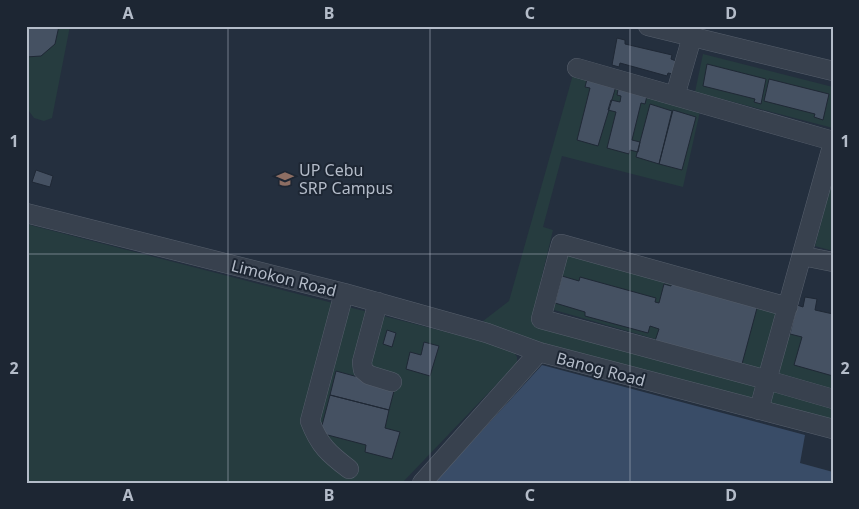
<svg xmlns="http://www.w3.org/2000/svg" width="859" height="509" font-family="'Noto Sans',sans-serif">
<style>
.green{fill:#263c3f}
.water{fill:#394c67}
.building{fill:#455162;stroke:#1f2835}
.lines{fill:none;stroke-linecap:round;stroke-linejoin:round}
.minor-casing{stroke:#565f6c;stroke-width:20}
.minor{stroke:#38414e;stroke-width:19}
.grid{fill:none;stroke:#b4bcc9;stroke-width:1;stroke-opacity:0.55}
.labels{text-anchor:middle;stroke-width:4;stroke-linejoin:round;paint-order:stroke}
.poi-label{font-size:16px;fill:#b4bcc9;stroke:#1d2633;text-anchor:start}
.street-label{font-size:16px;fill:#b4bcc9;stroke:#1d2633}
.neatline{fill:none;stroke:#b4bcc9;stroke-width:2}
.grid-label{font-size:16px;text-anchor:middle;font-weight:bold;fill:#b4bcc9}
</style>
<rect width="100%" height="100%" fill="#242f3e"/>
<path class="green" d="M26,26H70L52,118L44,121L34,118L26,107Z
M703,54L833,87V128L695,92Z
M574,71L701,107L683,187L562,156L543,227L553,230L533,313L756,383L751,402L536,344L483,321L509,301Z
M833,178V251L815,246Z
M26,224L512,349L517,357V363L402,483H26Z
M567,250L779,310L762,370L655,341V339L551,309Z
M795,305L833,314V389L779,374Z
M772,389L833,405V423L768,406Z"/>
<path class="water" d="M542,365L805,435L800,463L833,472V483H434Z"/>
<path class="building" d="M26,26H59L55,44L41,56L26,57Z
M617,38L625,40V44L672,55L671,59L676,61L673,74L668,73L667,76L620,63L619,67L612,65Z
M707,64L766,79L761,104L754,102L755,99L703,86Z
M588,75L617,83L598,146L577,140L590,88L585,87Z
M769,79L829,94L823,120L814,117L815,114L764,101Z
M619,84L648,92L645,104L641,103L632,140L640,142L638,152L630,150L629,154L607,148L616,112L608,110L611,100L620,102L621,96L617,95Z
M650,104L672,111L659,164L636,157Z
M673,110L696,117L682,170L659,164Z
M36,170L53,176L50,187L32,182Z
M562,276L579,281L580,277L656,298L655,302L659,303L664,284L671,286L672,279L757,308L742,364L655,341L659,329L650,326L648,333L585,316V312L555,303Z
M805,297L817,299L815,310L833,314V376L794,365L802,337L790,334L797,305L803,307Z
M387,330L396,333L392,347L383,344Z
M424,342L439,346L430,376L406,369L410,352L421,355Z
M336,371L395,387L389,410L330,395Z
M330,395L389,410L385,428L400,432L392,459L365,452L366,445L320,433Z"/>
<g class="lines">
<g class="minor-casing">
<path id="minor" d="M648,26L833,71
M577,68L833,141
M675,96L692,37
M833,143L767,380L833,399
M26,213L344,293L487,333L539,352L833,429
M803,256L833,262
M344,293L310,421C319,445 329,454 349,469
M378,302L362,362L363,370L369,375L392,382
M759,410L767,380L541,319L561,244L788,307
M422,483L539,352"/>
</g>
<use href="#minor" class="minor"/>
</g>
<path class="grid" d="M228,26V483M430,26V483M630,26V483M26,254H833"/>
<defs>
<g id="university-bare" transform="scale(1.35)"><path d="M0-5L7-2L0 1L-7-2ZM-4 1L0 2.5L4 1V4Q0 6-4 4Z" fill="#8d6e63" stroke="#1d2633" stroke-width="2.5" paint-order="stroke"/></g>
</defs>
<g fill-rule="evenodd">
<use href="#university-bare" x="285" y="179"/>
</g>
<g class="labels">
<g class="poi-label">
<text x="299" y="176">UP Cebu<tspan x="299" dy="18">SRP Campus</tspan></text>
</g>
<g class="street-label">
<text transform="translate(284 278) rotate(14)" y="6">Limokon Road</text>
<text transform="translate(601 369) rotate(15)" y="6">Banog Road</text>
</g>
</g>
<rect width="859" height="509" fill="none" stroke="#1d2633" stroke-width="55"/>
<rect x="28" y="28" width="804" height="454" class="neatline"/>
<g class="grid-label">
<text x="128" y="19">A</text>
<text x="329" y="19">B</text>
<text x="530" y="19">C</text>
<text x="731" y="19">D</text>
<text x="14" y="147">1</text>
<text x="845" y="147">1</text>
<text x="14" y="374">2</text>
<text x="845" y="374">2</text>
<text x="128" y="501">A</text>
<text x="329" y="501">B</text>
<text x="530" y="501">C</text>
<text x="731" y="501">D</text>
</g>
</svg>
